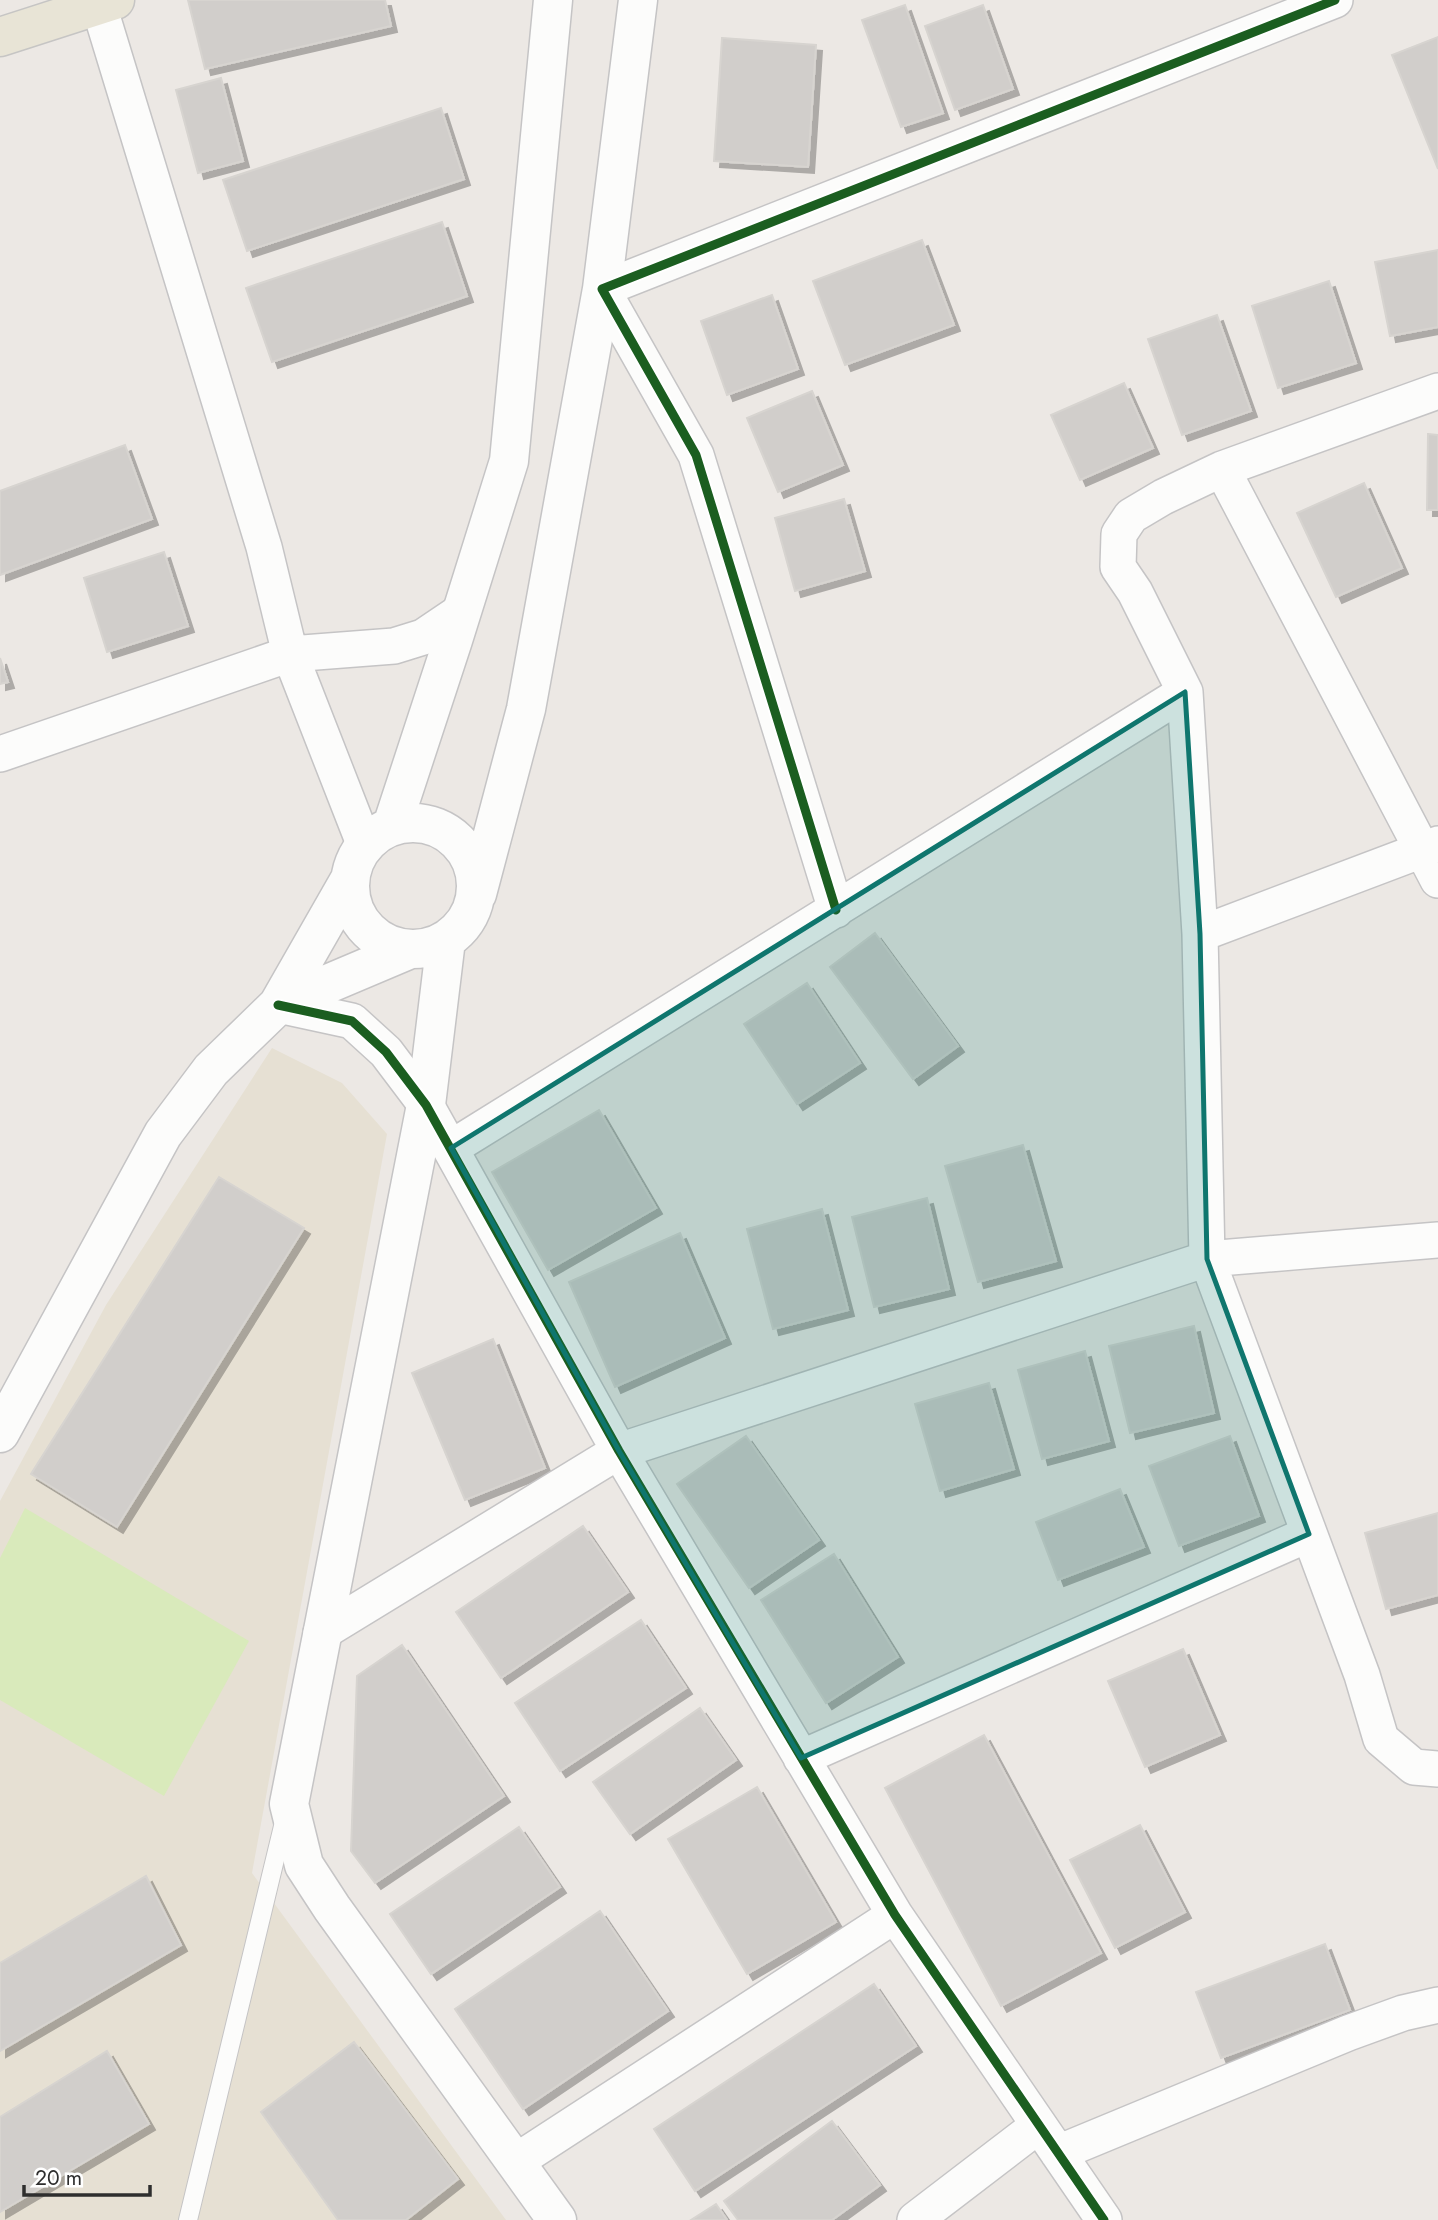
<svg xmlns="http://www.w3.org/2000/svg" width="1438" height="2220" font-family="Jost,sans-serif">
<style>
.education{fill:#e6e0d3}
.pitch{fill:#d9eabb}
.building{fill:#d1cecb;stroke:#d7d4d0;stroke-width:2;filter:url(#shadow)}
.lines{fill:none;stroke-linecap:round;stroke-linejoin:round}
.service-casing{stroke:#c5c4c5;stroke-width:20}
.minor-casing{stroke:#c5c4c5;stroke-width:38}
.tertiary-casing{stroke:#c5c4c5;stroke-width:41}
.primary-casing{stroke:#c6c5c4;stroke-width:41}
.service{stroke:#fcfcfb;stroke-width:18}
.minor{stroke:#fcfcfb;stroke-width:35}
.tertiary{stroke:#fcfcfb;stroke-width:38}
.primary{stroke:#e8e4d6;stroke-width:38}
.cycleway-casing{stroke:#fff;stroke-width:13}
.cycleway{stroke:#1b5e20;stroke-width:9}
.marked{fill:#0f766e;fill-opacity:0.2;stroke:#0f766e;stroke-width:5;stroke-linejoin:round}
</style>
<defs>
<filter id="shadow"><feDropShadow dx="6" dy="6" stdDeviation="0" flood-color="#0004"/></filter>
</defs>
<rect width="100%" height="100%" fill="#ece8e4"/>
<path class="education" d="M272,1048L342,1083L387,1134L252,1873L506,2220H0V1501L106,1305Z"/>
<path class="pitch" d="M25,1508L249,1641L164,1796L0,1700V1558Z"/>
<path class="building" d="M188,0H385L391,26L205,69Z
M905,5L943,113L901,127L862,20Z
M983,5L1013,89L955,110L925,26Z
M1438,37V169L1392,55Z
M722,38L816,45L808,167L714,161Z
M221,78L243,161L198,173L176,90Z
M441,108L464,179L247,251L223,180Z
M442,222L467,296L272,362L246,288Z
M922,240L954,325L845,365L813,281Z
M1438,250V327L1390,336L1375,262Z
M1329,281L1356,363L1278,388L1252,306Z
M772,295L798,369L727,395L701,321Z
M1217,315L1251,411L1182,435L1148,339Z
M1124,383L1153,448L1080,480L1051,415Z
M812,391L843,465L778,492L747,418Z
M1428,434L1438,435V510H1427Z
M125,445L152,519L0,575V491Z
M1364,483L1402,568L1336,597L1297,513Z
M844,499L865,571L795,591L775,518Z
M164,552L188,626L107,652L84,578Z
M0,658L8,682L0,684Z
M875,933L958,1046L913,1079L830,967Z
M807,983L860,1063L797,1104L744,1024Z
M599,1110L656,1208L548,1270L492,1172Z
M1023,1145L1056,1261L978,1282L945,1166Z
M219,1177L304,1228L117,1527L31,1474Z
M927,1198L949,1289L874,1307L852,1217Z
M822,1209L848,1310L773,1329L747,1229Z
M680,1233L725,1338L615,1387L569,1282Z
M1194,1326L1214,1413L1130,1433L1109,1346Z
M493,1339L545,1468L465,1500L412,1373Z
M1085,1351L1109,1441L1042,1459L1018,1370Z
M989,1383L1014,1469L940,1491L915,1404Z
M746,1436L819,1540L749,1588L677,1484Z
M1230,1436L1259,1516L1179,1546L1149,1466Z
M1120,1489L1144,1547L1058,1580L1036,1522Z
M1438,1513V1595L1386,1609L1365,1533Z
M583,1526L628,1592L501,1678L456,1612Z
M834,1554L898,1657L826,1703L761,1600Z
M641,1620L686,1688L560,1771L515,1703Z
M402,1645L504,1796L375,1883L351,1851L357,1676Z
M1183,1649L1220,1735L1145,1767L1108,1681Z
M700,1708L736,1760L630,1834L593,1782Z
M984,1735L1101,1953L1001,2006L885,1788Z
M757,1787L836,1922L747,1974L668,1839Z
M1140,1825L1185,1912L1115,1948L1070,1860Z
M519,1827L560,1887L431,1974L390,1914Z
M146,1876L181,1945L0,2051V1963Z
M600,1911L668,2011L523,2109L455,2009Z
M1325,1944L1350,2010L1221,2058L1196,1992Z
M874,1984L916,2046L695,2191L654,2129Z
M354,2042L458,2179L406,2220H338L261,2112Z
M107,2051L149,2124L0,2212V2117Z
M832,2121L880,2185L832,2220H738L724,2201Z
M716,2204L727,2220H691Z"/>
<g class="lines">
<g class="service-casing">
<path id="service" d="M188,2220L284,1822"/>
</g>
<g class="minor-casing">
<path id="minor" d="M99,6L264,547L290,654L365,846
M1222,469L1438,880
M0,754L290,654L394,646L423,637L463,610
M1438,844L1200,934L1207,1259L1362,1675L1381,1739L1414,1767L1438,1769
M836,910L696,455L602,289L1335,0
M1200,934L1185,692L1135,592L1118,567L1119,534L1131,516L1163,497L1222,469L1438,391
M278,1005L352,1021L386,1052L426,1105L619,1451L895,1915L1104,2220
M451,1148L1185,692
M321,1633L619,1451L1207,1259L1438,1240
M801,1758L1309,1534
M1058,2153L1348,2033L1403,2013L1438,2005
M515,2162L895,1915
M915,2220L1039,2125"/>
</g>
<g class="tertiary-casing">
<path id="tertiary" d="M350 886a63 63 0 1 1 126 0a63 63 0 1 1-126 0Z
M392,826L453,640L509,461L553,0
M477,894L526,709L602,289L638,0
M446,940L426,1105L289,1804L304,1865L332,1908L557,2220
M278,1005L408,950
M0,1433L163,1134L211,1070L278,1005L350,879"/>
</g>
<g class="primary-casing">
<path id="primary" d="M0,37L115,0"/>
</g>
<use href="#service" class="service"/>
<use href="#minor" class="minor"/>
<use href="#tertiary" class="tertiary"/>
<use href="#primary" class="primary"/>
<g class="cycleway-casing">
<path id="cycleway" d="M836,910L696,455L602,289L1335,0
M278,1005L352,1021L386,1052L426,1105L619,1451L895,1915L1104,2220"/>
</g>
<use href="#cycleway" class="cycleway"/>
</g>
<path class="marked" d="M1185,692L1200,934L1207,1259L1309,1534L801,1758L619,1451L451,1148Z"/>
<path d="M24 2185v10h126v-10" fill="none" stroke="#2e2e2e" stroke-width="3.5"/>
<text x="35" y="2185" font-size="21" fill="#2e2e2e" stroke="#ffffff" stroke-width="5" paint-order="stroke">20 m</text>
</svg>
